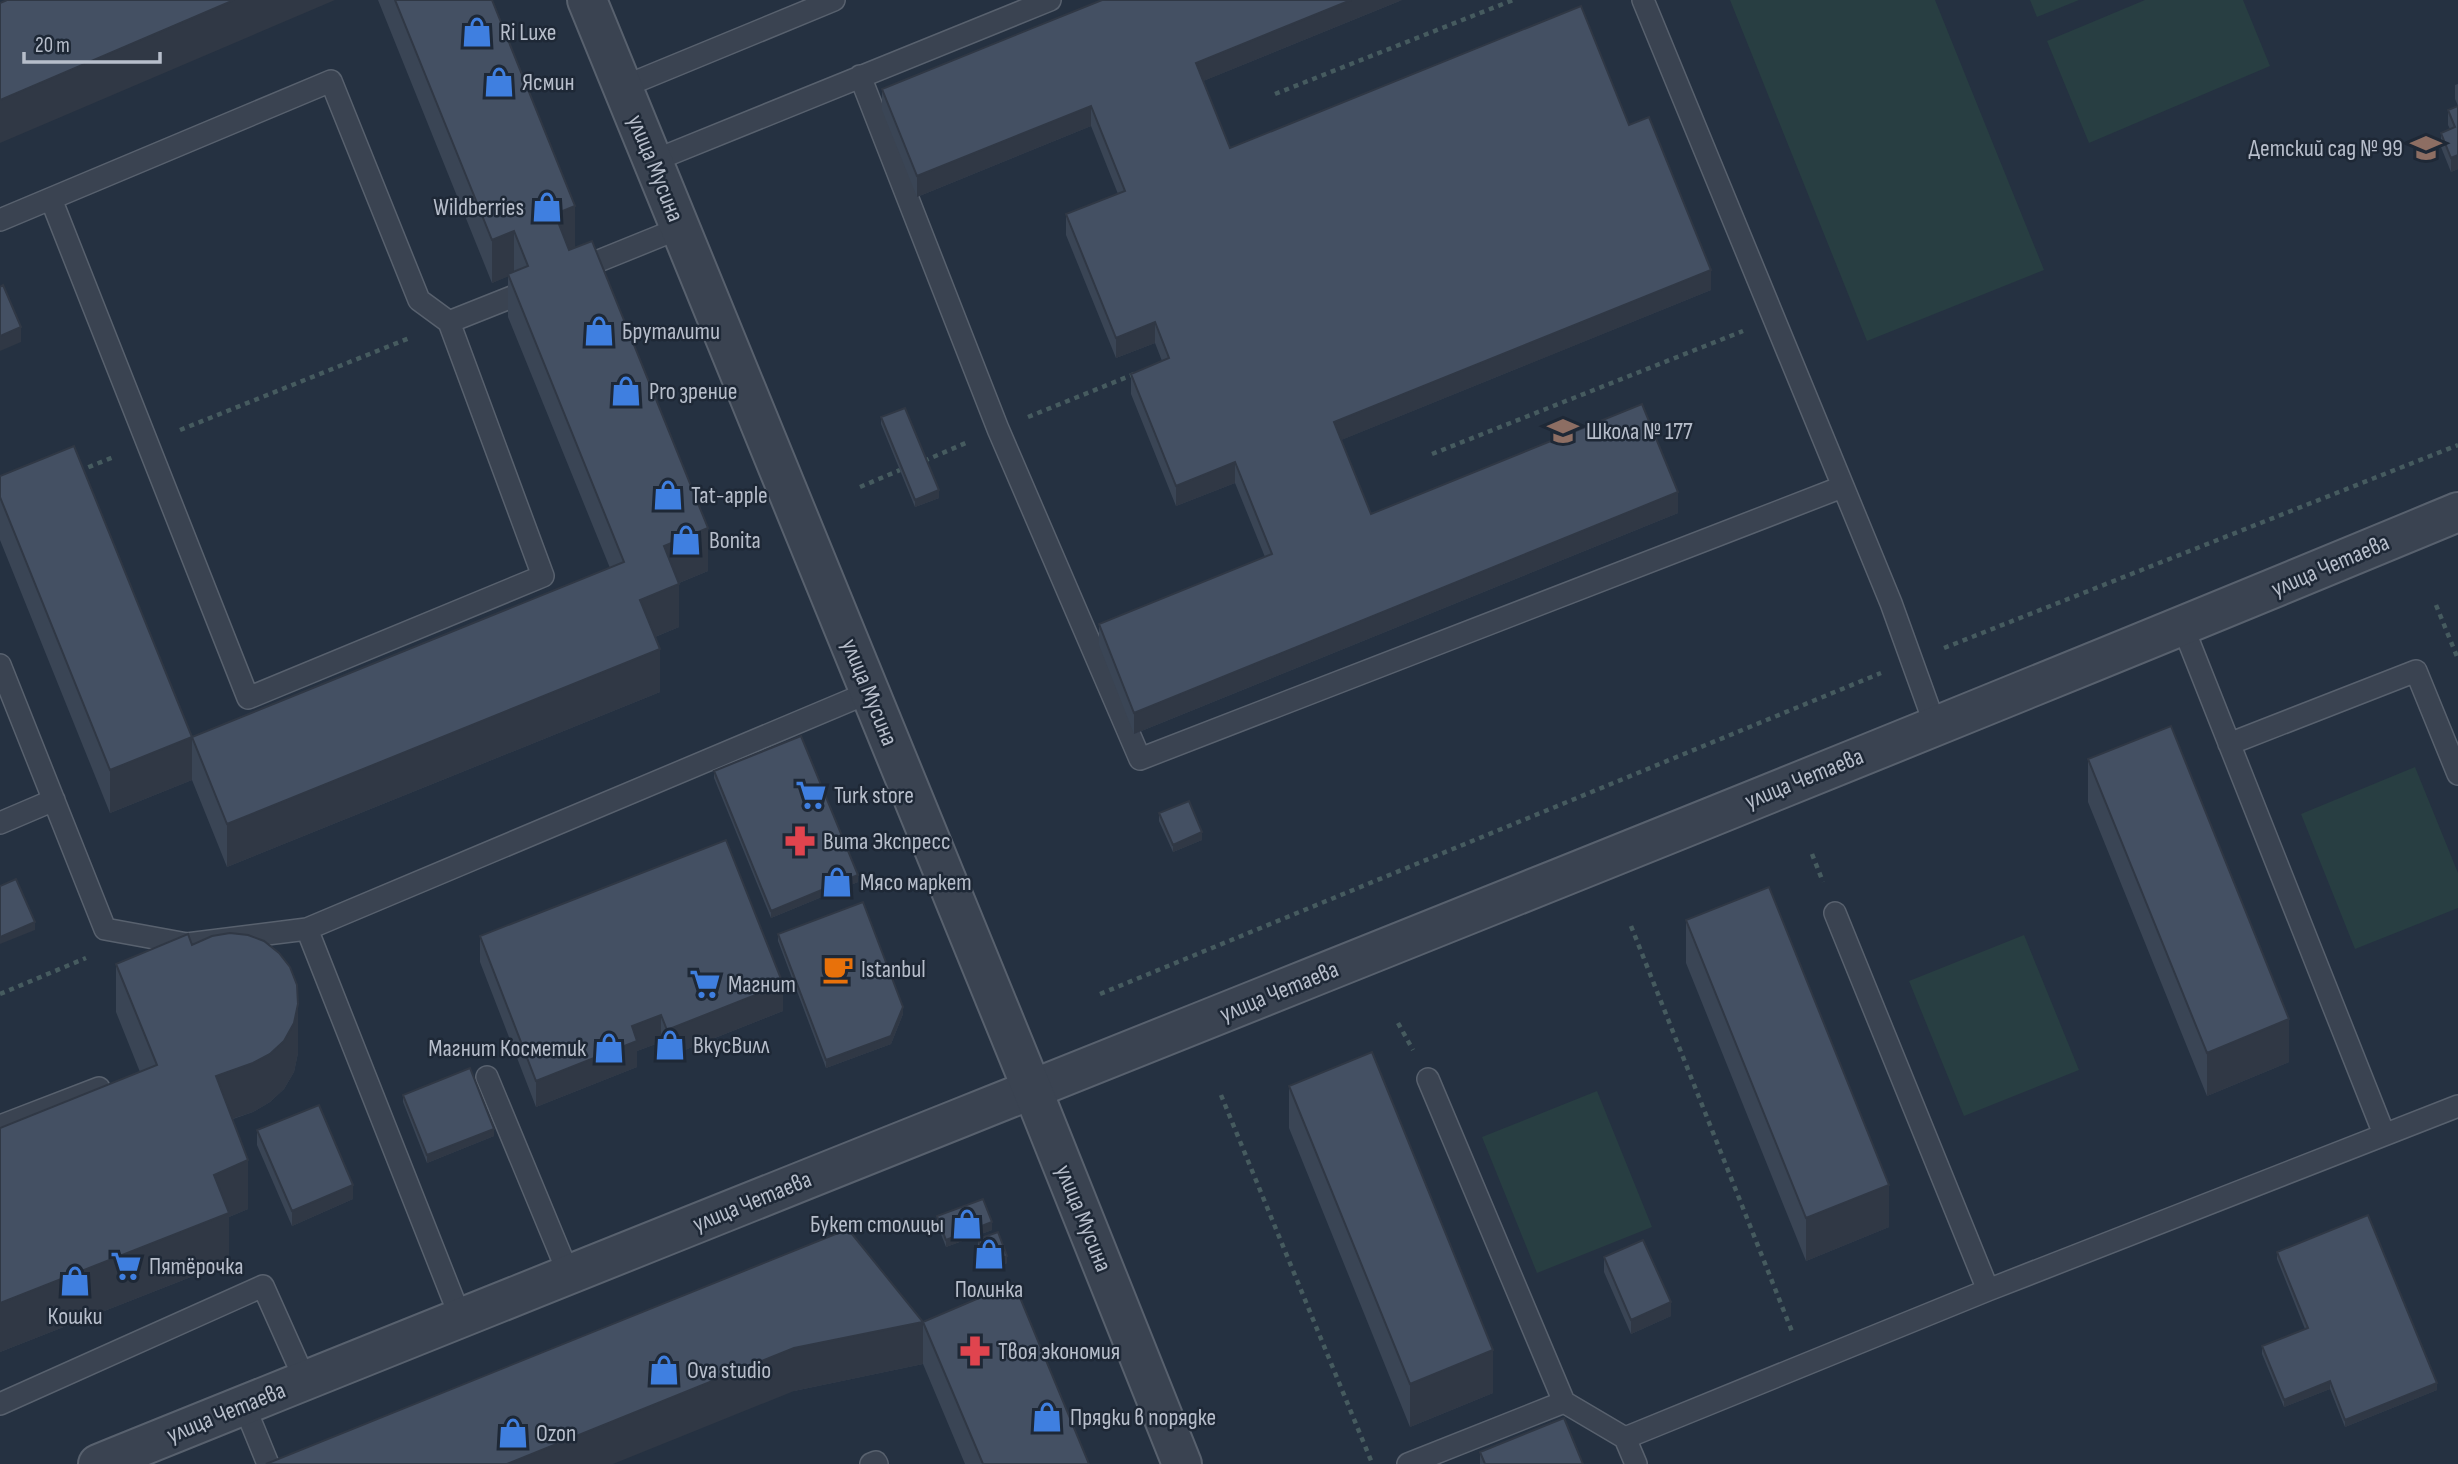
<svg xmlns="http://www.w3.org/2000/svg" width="2458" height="1464" font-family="'Sofia Sans Condensed',sans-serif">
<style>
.green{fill:#283e42}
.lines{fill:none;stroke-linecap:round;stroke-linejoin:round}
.service-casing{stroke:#58616e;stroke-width:24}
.minor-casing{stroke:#58616e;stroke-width:42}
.tertiary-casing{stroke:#58616e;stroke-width:42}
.path{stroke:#465b5f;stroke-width:4.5;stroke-dasharray:5 5;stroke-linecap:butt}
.service{stroke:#3a4351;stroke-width:21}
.minor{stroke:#3a4351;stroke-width:38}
.tertiary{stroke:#3a4351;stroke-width:38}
.wall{fill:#3a4555}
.shaded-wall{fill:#303845}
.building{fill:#445063;stroke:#303845;stroke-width:2}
.labels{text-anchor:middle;stroke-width:5;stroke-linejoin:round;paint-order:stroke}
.poi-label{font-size:24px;fill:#b7becb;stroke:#1e2836;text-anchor:start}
.street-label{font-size:24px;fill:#b7becb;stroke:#1e2836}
</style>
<rect width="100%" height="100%" fill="#253141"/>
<path class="green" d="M1730,0H1935L2044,270L1867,341Z
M2030,0H2079L2037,17Z
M2145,0H2243L2270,66L2089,143L2047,41Z
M2415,767L2458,873V908L2355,949L2301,814Z
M2024,935L2079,1070L1964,1116L1909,981Z
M1597,1091L1652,1227L1537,1273L1482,1137Z"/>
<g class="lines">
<g class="service-casing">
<path id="service" d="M1643,0L1891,603L1935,725
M860,76L998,429L1140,759L1842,487
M623,87L834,0
M653,161L1050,0
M0,220L331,81L419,300L449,322L543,576L248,698L51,199
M574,271L680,228
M449,322L522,293
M2183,627L2384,1134
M0,665L105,929L187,944L307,929L870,692
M2229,744L2416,671L2458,774
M0,823L54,800
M1835,913L1988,1290
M307,929L461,1319
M487,1077L569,1275
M1428,1079L1564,1402
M0,1126L99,1088
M0,1404L263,1286L305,1380
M244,1405L268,1464
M1625,1438L1636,1464
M871,1464L876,1462L877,1464
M1408,1464L1564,1402L1625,1438L1988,1290L2458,1106"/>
</g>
<g class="minor-casing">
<path id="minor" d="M98,1464C884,1146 1674,837 2458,512"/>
</g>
<g class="tertiary-casing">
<path id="tertiary" d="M587,0L1032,1089L1182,1464"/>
</g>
<path class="path" d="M1275,94L1513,0
M1028,417L1137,373
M180,430L412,337
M1432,454L1743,331
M924,461L968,442
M79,471L116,456
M860,487L900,470
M2436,605L2458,659
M1944,648L2458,445
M1812,854L1823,882
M1631,926L1793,1334
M0,994L86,958
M1100,994L1881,673
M1398,1023L1413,1050
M1221,1095L1372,1463"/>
<use href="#service" class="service"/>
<use href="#minor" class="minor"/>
<use href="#tertiary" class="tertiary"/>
</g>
<path class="wall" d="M378,0H492L575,247L708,571L679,583V627L655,637L660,692L227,867L192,780L110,813L0,540V476L192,737L610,568L508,317V276L492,283Z
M1402,0L1203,81L1230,148L1629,125L1711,290L1341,440L1371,514L1678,513L1134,734L1099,645V624L1265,557L1235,483L1176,506L1131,394V374L1162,361L1155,343L1116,358L1066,235V214L1118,194L1091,126L917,197L882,110V89Z
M2458,84V169L2451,172L2441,147V133L2450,129L2448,125V110L2458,106L2455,99V85Z
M881,417L939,498L915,507L881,424Z
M2088,759L2289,1062L2207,1096L2088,802Z
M714,771L858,882L771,918L714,778Z
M1159,813L1202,840L1173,852L1159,821Z
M1686,920L1889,1227L1806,1261L1686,963Z
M778,934L903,1014L891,1044L826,1068L778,941Z
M480,936L783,1011L667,1057L661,1042L637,1051V1067L536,1107L480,962Z
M192,945L298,1053L294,1072L284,1089L270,1102L253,1112L233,1119L248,1209L229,1217V1262L0,1352V1128L140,1072L116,1012V964Z
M1289,1086L1493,1393L1410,1427L1289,1128Z
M403,1095L494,1136L427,1163L403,1102Z
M257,1130L353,1199L292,1226L257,1145Z
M937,1216L992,1230L946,1247L937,1224Z
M978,1239L1007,1263L988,1271L978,1247Z
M2277,1252L2437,1390L2345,1427L2330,1389L2284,1407L2262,1354V1346L2305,1329L2277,1259Z
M1604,1257L1671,1316L1631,1334L1604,1272Z
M923,1322L1089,1464H965L923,1364L794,1391Z
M1480,1452L1583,1464H1480Z"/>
<path class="shaded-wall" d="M234,0H335L0,143V100Z
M1351,0H1402L1196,84V63Z
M1091,106V126L917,197V176Z
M2458,155V169L2451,172V158Z
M575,206V249L555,257V214Z
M514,231V274L492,283V240Z
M1711,270V290L1334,443V422Z
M1155,322V343L1116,358V338Z
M21,327V342L0,351V336Z
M1235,462V483L1176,506V486Z
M939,490V498L915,507V500Z
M1678,492V513L1134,734V713Z
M708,528V571L664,589V546Z
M679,584V627L640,643V600Z
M660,649V692L227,867V824Z
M192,737V780L110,813V770Z
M1202,832V840L1173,852V845Z
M858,875V882L771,918V911Z
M35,922V930L0,944V937Z
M783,984V1011L667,1057V1030Z
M298,1004V1053L294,1072L284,1089L270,1102L253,1112L216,1124V1076Z
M903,1007V1014L891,1044L826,1068V1060Z
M661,1015V1042L637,1051V1067L536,1107V1081L632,1026Z
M2289,1019V1062L2207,1096V1053Z
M494,1129V1136L427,1163V1155Z
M248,1160V1209L229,1217V1262L0,1352V1303L214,1175Z
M353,1185V1199L292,1226V1211Z
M1889,1185V1227L1806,1261V1218Z
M992,1222V1230L946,1247V1240Z
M1007,1256V1263L988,1271V1264Z
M1671,1302V1316L1631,1334V1320Z
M923,1322V1364L794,1391L613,1464H507L794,1348Z
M1493,1350V1393L1410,1427V1384Z
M2330,1381V1389L2284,1407V1400Z
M2437,1383V1390L2345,1427V1420Z"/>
<path class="building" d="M7,0H234L0,100V3Z
M395,0H492L575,206L555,214L569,250L592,241L708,528L664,546L679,584L640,600L660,649L227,824L192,737L624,562L508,274L528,266L514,231L492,240Z
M1102,0H1351L1196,63L1230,148L1581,6L1629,125L1649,117L1711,270L1334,422L1371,514L1642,404L1678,492L1134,713L1099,624L1272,554L1235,462L1176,486L1131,374L1169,358L1155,322L1116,338L1066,214L1125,191L1091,106L917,176L882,89Z
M2458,106V155L2451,158L2441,133L2455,127L2448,110Z
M3,285L21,327L0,336V287Z
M905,408L939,490L915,500L881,417Z
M74,446L192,737L110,770L0,497V476Z
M2171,726L2289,1019L2207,1053L2088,759Z
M801,736L858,875L771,911L714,771Z
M1189,801L1202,832L1173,845L1159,813Z
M726,840L783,984L667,1030L661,1015L632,1026L637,1041L536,1081L480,936Z
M16,879L35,922L0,937V886Z
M1769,887L1889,1185L1806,1218L1686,920Z
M863,902L903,1007L891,1036L826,1060L778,934Z
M230,933L248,935L264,941L279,953L290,967L297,985L298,1004L294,1023L284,1041L270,1054L253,1063L216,1076L248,1160L214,1175L229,1213L0,1303V1128L157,1065L116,964L188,934L192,945L212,936Z
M1372,1052L1493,1350L1410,1384L1289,1086Z
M470,1068L494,1129L427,1155L403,1095Z
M319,1105L353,1185L292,1211L257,1130Z
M983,1199L992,1222L946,1240L937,1216Z
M2368,1215L2437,1383L2345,1420L2330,1381L2284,1400L2262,1346L2308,1328L2277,1252Z
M848,1229L923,1322L1014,1283L1089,1464H983L923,1322L794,1348L507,1464H266Z
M998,1232L1007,1256L988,1264L978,1239Z
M1643,1240L1671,1302L1631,1320L1604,1257Z
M1564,1418L1583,1464H1485L1480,1452Z"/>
<defs>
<g id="shop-bare" transform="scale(2.415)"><path d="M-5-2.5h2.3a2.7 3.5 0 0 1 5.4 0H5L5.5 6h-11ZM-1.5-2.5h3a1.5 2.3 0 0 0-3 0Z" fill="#3f7fe0" stroke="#1e2836" stroke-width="2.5" paint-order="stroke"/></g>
<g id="school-bare" transform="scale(2.415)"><path d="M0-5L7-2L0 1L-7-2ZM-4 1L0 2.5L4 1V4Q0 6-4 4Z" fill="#8d6e63" stroke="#1e2836" stroke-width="2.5" paint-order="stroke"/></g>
<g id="supermarket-bare" transform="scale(2.415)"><path d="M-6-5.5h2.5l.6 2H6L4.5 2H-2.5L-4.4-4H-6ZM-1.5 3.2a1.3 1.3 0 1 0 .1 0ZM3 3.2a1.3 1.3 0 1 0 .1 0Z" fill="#3f7fe0" stroke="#1e2836" stroke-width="2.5" paint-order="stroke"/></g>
<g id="pharmacy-bare" transform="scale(2.415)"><path d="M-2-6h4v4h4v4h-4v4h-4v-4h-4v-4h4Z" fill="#e0444e" stroke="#1e2836" stroke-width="2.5" paint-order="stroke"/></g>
<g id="cafe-bare" transform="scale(2.415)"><path d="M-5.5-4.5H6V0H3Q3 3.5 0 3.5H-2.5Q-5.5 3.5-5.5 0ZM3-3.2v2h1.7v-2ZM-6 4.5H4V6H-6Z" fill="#e8710a" stroke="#1e2836" stroke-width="2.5" paint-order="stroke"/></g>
</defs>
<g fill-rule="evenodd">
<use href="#shop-bare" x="477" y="32"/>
<use href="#shop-bare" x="499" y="82"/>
<use href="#school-bare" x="2426" y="148"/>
<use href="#shop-bare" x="547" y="207"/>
<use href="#shop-bare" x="599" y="331"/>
<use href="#shop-bare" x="626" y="391"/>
<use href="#school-bare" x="1563" y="431"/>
<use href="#shop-bare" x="668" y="495"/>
<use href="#shop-bare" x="686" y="540"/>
<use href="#supermarket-bare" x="811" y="795"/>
<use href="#pharmacy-bare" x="800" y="841"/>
<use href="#shop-bare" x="837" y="882"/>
<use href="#cafe-bare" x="838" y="969"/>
<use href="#supermarket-bare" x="705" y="984"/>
<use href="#shop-bare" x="670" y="1045"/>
<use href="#shop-bare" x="609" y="1048"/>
<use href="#shop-bare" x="967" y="1224"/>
<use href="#shop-bare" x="989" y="1254"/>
<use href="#supermarket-bare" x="126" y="1266"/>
<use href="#shop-bare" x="75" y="1281"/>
<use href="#pharmacy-bare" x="975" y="1351"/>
<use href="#shop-bare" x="664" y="1370"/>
<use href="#shop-bare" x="1047" y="1417"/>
<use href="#shop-bare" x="513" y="1433"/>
</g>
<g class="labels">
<g class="poi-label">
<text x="500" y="40">Ri Luxe</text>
<text x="522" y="90">Ясмин</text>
<text x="2403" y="156" text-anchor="end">Детский сад № 99</text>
<text x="524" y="215" text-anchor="end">Wildberries</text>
<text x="622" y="339">Бруталити</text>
<text x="649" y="399">Pro зрение</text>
<text x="1586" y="439">Школа № 177</text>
<text x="691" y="503">Tat-apple</text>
<text x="709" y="548">Bonita</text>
<text x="834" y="803">Turk store</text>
<text x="823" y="849">Вита Экспресс</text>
<text x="860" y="890">Мясо маркет</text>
<text x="861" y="977">Istanbul</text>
<text x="728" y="992">Магнит</text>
<text x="693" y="1053">ВкусВилл</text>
<text x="586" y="1056" text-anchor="end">Магнит Косметик</text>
<text x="944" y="1232" text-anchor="end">Букет столицы</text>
<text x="149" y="1274">Пятёрочка</text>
<text x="989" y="1297" text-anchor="middle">Полинка</text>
<text x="75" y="1324" text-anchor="middle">Кошки</text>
<text x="998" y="1359">Твоя экономия</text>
<text x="687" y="1378">Ova studio</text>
<text x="1070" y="1425">Прядки в порядке</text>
<text x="536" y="1441">Ozon</text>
</g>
<g class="street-label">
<text transform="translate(656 168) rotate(68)" y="8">улица Мусина</text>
<text transform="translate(2330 565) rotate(-23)" y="8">улица Четаева</text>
<text transform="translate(870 692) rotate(68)" y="8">улица Мусина</text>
<text transform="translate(1804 778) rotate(-22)" y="8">улица Четаева</text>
<text transform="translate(1279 991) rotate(-22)" y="8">улица Четаева</text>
<text transform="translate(752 1201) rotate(-22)" y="8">улица Четаева</text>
<text transform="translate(1084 1218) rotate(68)" y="8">улица Мусина</text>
<text transform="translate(226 1412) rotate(-22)" y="8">улица Четаева</text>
</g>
</g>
<path d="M24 52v10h136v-10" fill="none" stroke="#b7becb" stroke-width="3.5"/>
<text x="35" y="52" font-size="21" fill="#b7becb" stroke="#1e2836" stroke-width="5" paint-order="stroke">20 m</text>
</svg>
